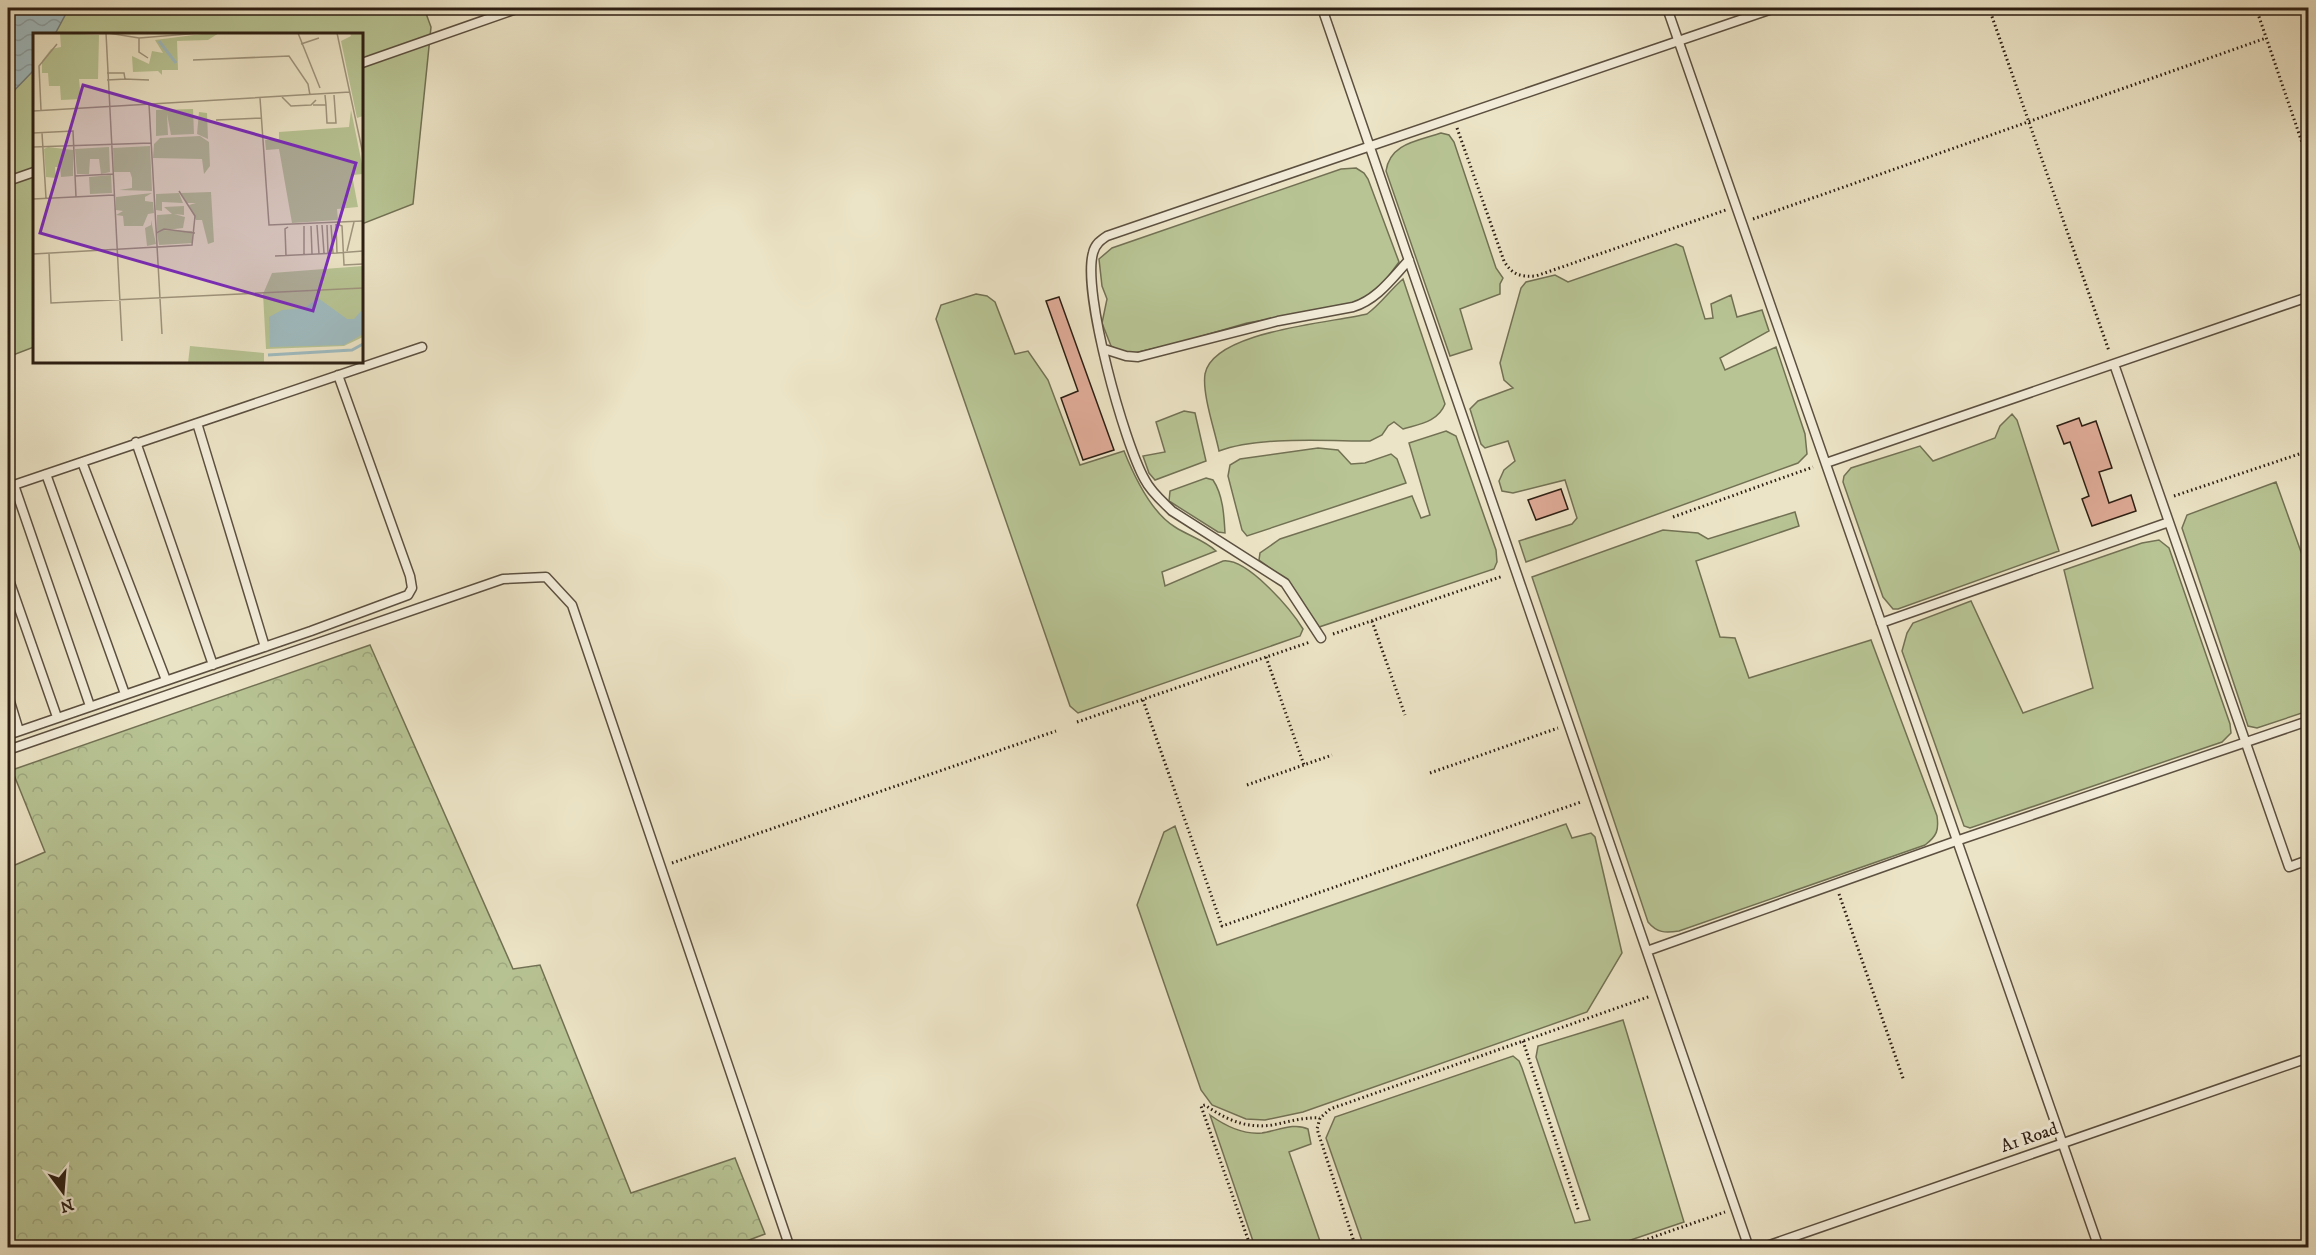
<svg xmlns="http://www.w3.org/2000/svg" width="2316" height="1255" font-family="'IM FELL DW Pica',serif">
<style>
.green{fill:#b8c494;stroke:#727154;stroke-width:1.5}
.forest{fill:url(#forest-crowns);stroke:#727154;stroke-width:1.5}
.water{fill:url(#water-waves);stroke:#717c7b;stroke-width:1.5}
.building{fill:#e0ab98;stroke:#2c1e13;stroke-width:1.5}
.lines{fill:none;stroke-linecap:round;stroke-linejoin:round}
.lane-casing{stroke:#5c5040;stroke-width:11}
.path{stroke:#2c1e13;stroke-width:3;stroke-dasharray:1.5 3;stroke-linecap:butt}
.lane{stroke:#f3edda;stroke-width:8}
.labels{text-anchor:middle;stroke-width:6;stroke-linejoin:round;paint-order:stroke}
.street-label{font-size:18px;fill:#2c1e13;stroke:#f3edda}
.inset-river{fill:none;stroke:#9fbbc0;stroke-width:3}
.inset-road{fill:none;stroke:#9f957e;stroke-width:1.5}
.view{fill:#7b2cbf;fill-opacity:0.15;stroke:#7b2cbf;stroke-width:3}
.inset-edge{fill:none;stroke:#2c1e13;stroke-width:3}
</style>
<defs>
<pattern id="forest-crowns" width="20" height="18" patternUnits="userSpaceOnUse" patternTransform="scale(1.5)"><rect width="20" height="18" fill="#b8c494"/><path d="M2 6a3 3 0 1 1 6 0M12 15a3 3 0 1 1 6 0" fill="none" stroke="#9ea87f"/></pattern>
<pattern id="water-waves" width="16" height="10" patternUnits="userSpaceOnUse" patternTransform="scale(1.5)"><rect width="16" height="10" fill="#9fbbc0"/><path d="M0 5q4-4 8 0t8 0" fill="none" stroke="#89a0a4"/></pattern>
</defs>
<rect width="100%" height="100%" fill="#ece4c6"/>
<filter id="stains"><feTurbulence type="fractalNoise" baseFrequency=".00333" numOctaves="4"/><feColorMatrix values="0 0 0 0 .2 0 0 0 0 .09 0 0 0 0 .02 0 0 0 .5 -.17"/></filter>
<radialGradient id="worn" r=".72"><stop offset=".6" stop-color="#630" stop-opacity="0"/><stop offset="1" stop-color="#630" stop-opacity=".3"/></radialGradient>
<path class="green" d="M8,8H424L431,27L413,204L362,224V34H34V347L8,357Z
M1441,133L1449,135L1454,142L1496,268L1503,278L1500,284V294L1460,309L1472,349L1450,356L1386,171C1390,143 1418,141 1441,133Z
M1356,168L1364,173L1368,179L1399,262L1382,285L1365,298L1345,306L1247,323L1178,343L1134,353L1119,351L1111,346L1102,323L1107,299L1102,286L1099,259L1112,248L1341,169Z
M1676,244L1683,247L1705,319L1713,318L1711,304L1731,295L1737,317L1762,310L1769,331L1720,358L1725,370L1776,347L1805,434L1807,454L1798,463L1526,562L1519,541L1572,524L1577,518L1565,480L1513,493L1502,491L1499,481L1504,470L1515,461L1508,441L1485,448L1481,444L1470,409L1478,401L1513,388L1504,380L1500,363L1521,288L1526,282L1555,275L1568,282Z
M1403,279L1445,404C1438,422 1419,424 1403,429L1394,422L1388,426L1382,435L1370,441C1326,441 1259,436 1219,451C1215,431 1202,394 1205,374C1213,331 1330,323 1367,314C1381,304 1390,290 1403,279Z
M976,294L987,296L995,302L1015,354L1028,351L1048,380L1080,465L1124,451C1134,476 1152,513 1175,527C1189,536 1204,540 1216,551L1162,572L1165,586L1223,561C1247,558 1290,608 1303,629L1300,636L1078,713L1070,706L936,319L941,305Z
M1184,411L1195,413L1206,461L1155,480L1149,473L1143,456L1165,452L1156,422Z
M2012,414L2017,420L2059,551L1898,609H1893L1883,597L1843,482L1844,476L1851,468L1920,446L1933,461L1995,438L2000,426Z
M1446,431L1456,436L1496,550L1497,562L1494,569L1319,627L1285,579L1259,560L1260,553L1280,539L1412,496L1421,518L1430,515L1409,443Z
M1318,448L1338,450L1351,464L1365,463L1391,454L1397,459L1406,483L1247,536L1242,530L1228,476L1230,465L1240,459Z
M1206,478L1213,480C1223,495 1224,515 1225,533L1218,532L1169,501L1170,491Z
M2276,482L2305,563H2308V711L2257,728L2248,726L2182,528L2187,515Z
M1795,512L1799,526L1696,561L1720,637L1735,638L1749,678L1871,640L1937,816C1939,830 1937,836 1925,845L1679,931C1665,933 1657,933 1648,922L1532,577L1663,530L1698,533L1708,539Z
M2159,540L2169,548L2230,724L2231,733L2222,742L1970,828L1964,826L1902,651L1907,633L1913,623L1971,601L2023,713L2093,688L2064,570L2142,543Z
M1566,824L1572,838L1591,833L1595,837L1622,953L1587,1012L1303,1112L1265,1120L1246,1119L1212,1105L1201,1090L1137,905L1164,832L1175,826L1217,945Z
M1623,1020L1684,1222L1610,1247H1364L1326,1138L1335,1117L1513,1056L1519,1061L1522,1068L1575,1223L1590,1220L1536,1057L1538,1046Z
M1210,1115C1224,1125 1243,1135 1262,1133C1276,1131 1295,1122 1308,1129L1311,1144L1289,1152L1322,1247H1255Z"/>
<path class="forest" d="M370,645L513,969L540,965L631,1193L735,1158L765,1234L728,1248L8,1247V868L45,852L12,770Z"/>
<path class="water" d="M8,8H69L55,34H34V70L8,97Z"/>
<path class="building" d="M1059,297L1114,450L1083,460L1061,398L1078,391L1046,301Z
M2079,418L2082,426L2096,421L2112,468L2099,472L2109,503L2131,495L2136,511L2092,526L2082,499L2089,496L2070,442L2064,444L2057,426Z
M1561,489L1568,509L1536,520L1528,500Z"/>
<g class="lines">
<g class="lane-casing">
<path id="lane" d="M1322,8L1749,1248
M1667,8L2099,1248
M362,63L519,8
M8,181L34,172
M1104,349L1126,356L1138,357L1278,321L1353,307C1378,299 1392,278 1409,260
M2114,364L2289,867L2308,860
M197,423L265,647
M136,442L213,665
M82,462L166,680
M1826,463L2308,297
M46,474L125,694
M14,485L90,706
M8,487L422,347
M8,577L57,717
M1881,623L2169,522
M1321,638L1285,583L1172,511C1162,501 1151,492 1145,480C1124,443 1082,292 1093,253C1095,244 1101,240 1107,236L1775,8
M8,695L19,731
M8,735L311,631L408,595L412,588L410,576L338,375
M8,750L503,579L546,577L572,605L790,1248
M1647,951L1956,841L2308,721
M1761,1248L2308,1058"/>
</g>
<path class="path" d="M1989,8L2109,351
M2256,8L2308,160
M1457,128L1504,261C1512,275 1521,277 1536,276L1726,210
M1753,219L2266,38
M2174,496L2308,451
M1673,517L1813,467
M1372,621L1405,715
M1333,634L1503,576
M1266,657L1304,765
M1143,700L1222,926L1581,802
M1077,722L1310,642
M1430,773L1558,728
M1247,785L1332,755
M672,863L1056,731
M1839,894L1904,1081
M1523,1041L1579,1212
M1251,1248L1201,1106L1205,1105C1225,1119 1246,1129 1272,1125C1289,1122 1302,1117 1320,1118
M1356,1248L1317,1129L1320,1118L1330,1109L1651,996
M1622,1248L1725,1212"/>
<use href="#lane" class="lane"/>
</g>
<g class="labels">
<g class="street-label">
<text transform="translate(2029 1137) rotate(-19)" y="6">A1 Road</text>
</g>
</g>
<g transform="translate(33 33)">
<rect width="330" height="330" fill="#ece4c6"/>
<path d="M27,0L66,2L65,46H46L48,66L28,67L27,53H16L15,40H9V28L18,16L28,14ZM317,0H330V83L324,85L308,8L318,3ZM160,76L161,101L138,102L134,81L135,102L123,103V77ZM166,79L174,80L175,106L164,101ZM167,103L176,109L177,133L171,141L169,126L120,125L121,111L127,105ZM117,113L119,158L86,157L99,155V145L97,139H81L80,115ZM15,114L40,117V143L28,144L27,134H22L23,145L13,144L11,116ZM76,114L77,139L68,141L66,126H57L56,141H44L42,116ZM78,142L79,160L57,161L56,144ZM178,159L181,209L175,211L169,187H163L156,172L163,170H154L148,160ZM119,160L112,164V168L120,169L121,180L115,181L110,193H91L90,183L83,182L90,178L83,177V164ZM146,160L150,170L129,169V178L123,177V161ZM151,173V182L141,181L152,184L150,195L124,198V182L139,181L131,174ZM118,187L123,211L114,213L112,195L118,192ZM129,197L159,198L160,210L126,212L124,200ZM330,233V304L311,313L233,316L230,261L239,240Z" fill="#b8c494"/>
<path d="M176,0H186L175,7L144,8L145,37H129V42L125,38L100,39L99,23L116,31L119,18L130,20L122,7ZM318,77L330,136V141L319,142L325,174L304,176L305,187L259,190L246,116L233,117L232,107L246,106V99L316,94ZM157,313L231,320V330H155Z" fill="#b8c494"/>
<path d="M285,265L314,286H321L328,278L330,301L311,312L237,314L236,284L249,277L272,275Z" fill="#9fbbc0"/>
<path class="inset-river" d="M126,8L143,30M235,322L319,317L330,311"/>
<path class="inset-road" d="M73,0L89,308M75,0L106,5L168,0M265,0L287,55M304,0L330,121M106,5V19L115,25M268,11L286,5M160,27L256,23L275,51L277,62M74,40H91L92,46L74,47M91,46L116,47M249,64L258,73L278,72L283,67M227,65L236,192L330,188M116,71L129,301M280,72H293L292,62M293,72L294,90H303L301,62M8,77L6,33L24,11M0,78L317,59M183,87L228,85M0,100L40,98L43,164M9,100L13,165M0,114L118,110M42,143L80,141M0,166L81,162M304,191L309,193L311,232L330,231M284,192L286,221M289,192L291,220M294,192L295,220M298,192L300,220M271,193V221M278,193L279,221M123,200L131,196L162,200M314,218L321,189M16,220L18,270L330,255M304,220L330,218M0,221L159,212L162,183L146,158M242,223L304,220L303,191M253,223L252,196L255,194"/>
<path class="view" d="M50,52L323,130L280,278L7,200Z"/>
<rect width="330" height="330" class="inset-edge"/>
</g>
<rect width="2316" height="1255" fill="none" stroke="#ece4c6" stroke-width="30"/>
<rect x="9" y="9" width="2298" height="1237" fill="none" stroke="#2c1e13" stroke-width="3"/>
<rect x="15" y="15" width="2286" height="1225" fill="none" stroke="#2c1e13" stroke-width="1.5"/>
<g transform="translate(63 1192) rotate(164)" stroke="#f3edda" stroke-width="4.5" paint-order="stroke">
<path d="M0-4.5L10 22L0 15L-10 22Z" fill="#2c1e13"/>
<text y="-9" font-size="16" font-weight="bold" text-anchor="middle" fill="#2c1e13">N</text>
</g>
<rect width="100%" height="100%" filter="url(#stains)"/>
<rect width="100%" height="100%" fill="url(#worn)"/>
</svg>
